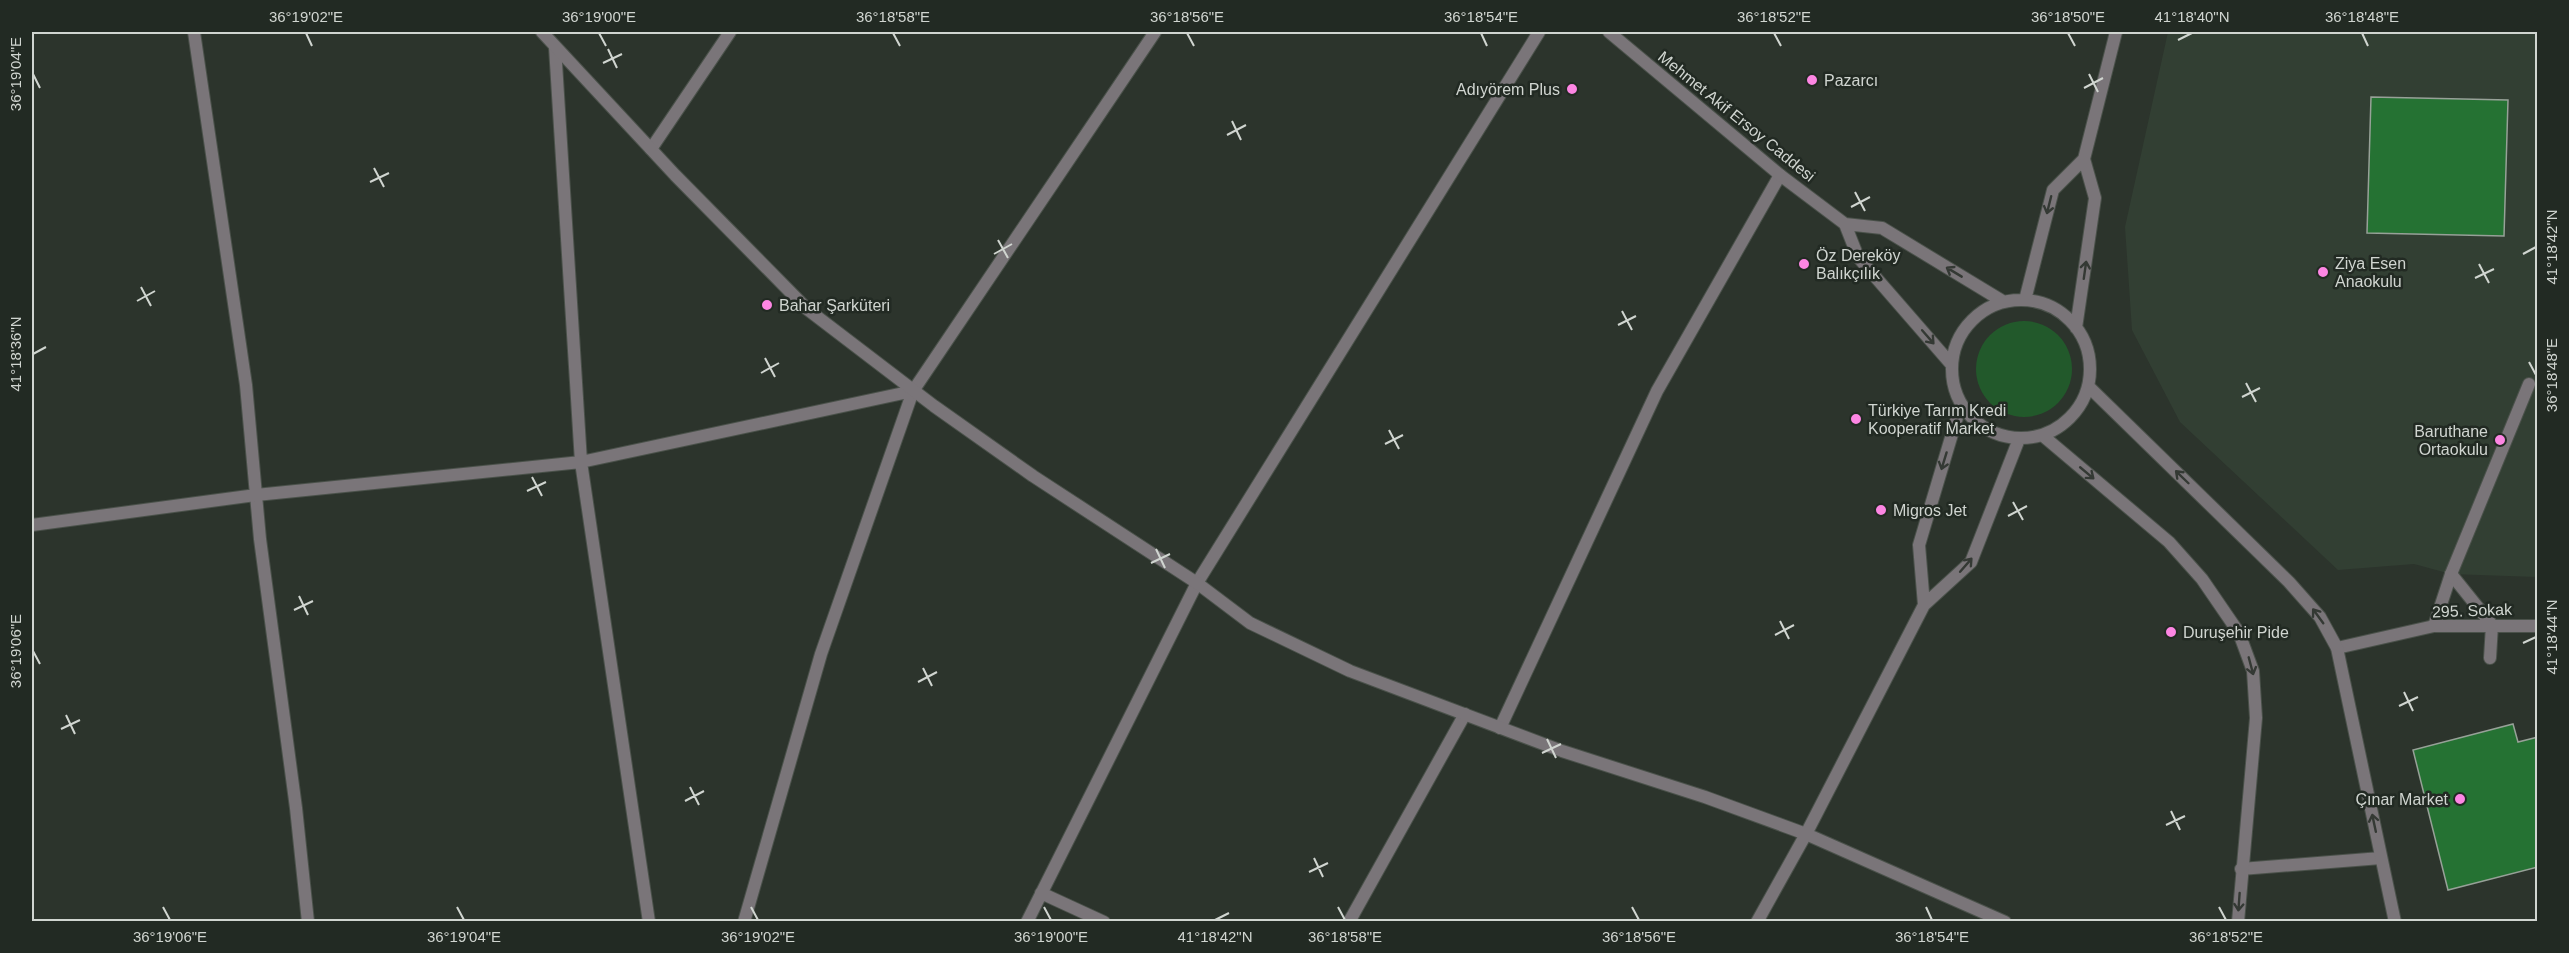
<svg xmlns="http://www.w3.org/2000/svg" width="2569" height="953" font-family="Helvetica,sans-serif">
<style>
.built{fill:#323f33}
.green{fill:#22592b}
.building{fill:#257233;stroke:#97a198;stroke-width:1.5}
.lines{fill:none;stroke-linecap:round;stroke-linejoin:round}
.service-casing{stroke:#4a514a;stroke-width:14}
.pedestrian-casing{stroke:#4a514a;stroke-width:14}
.minor-casing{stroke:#4a514a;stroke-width:14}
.tertiary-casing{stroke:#4a514a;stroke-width:14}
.service{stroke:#7a7579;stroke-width:12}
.pedestrian{stroke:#7a7579;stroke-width:12}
.minor{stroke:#7a7579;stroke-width:12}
.tertiary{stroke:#7a7579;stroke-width:12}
.oneway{stroke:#343934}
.ticks{fill:none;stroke:#d0d5d0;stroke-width:2}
.poi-dot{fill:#fd86e3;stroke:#222a23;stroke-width:2}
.labels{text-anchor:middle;stroke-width:5;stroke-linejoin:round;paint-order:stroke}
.poi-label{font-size:16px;fill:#d0d5d0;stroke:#222a23;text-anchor:start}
.street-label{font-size:16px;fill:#d0d5d0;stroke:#222a23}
.neatline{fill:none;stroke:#d0d5d0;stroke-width:2}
.ticks-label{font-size:15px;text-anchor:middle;fill:#d0d5d0}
</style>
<rect width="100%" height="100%" fill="#2c342c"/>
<path class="built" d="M2168,32H2537V577L2451,574L2414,564L2338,570L2180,422L2132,330L2125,227Z"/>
<path class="green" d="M1976 369a48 48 0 1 1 96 0a48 48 0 1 1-96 0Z"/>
<path class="building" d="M2371,97L2508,100L2504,236L2367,233Z
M2513,724L2518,742L2538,737V867L2448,890L2413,750Z"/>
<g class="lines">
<g class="service-casing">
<path id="service" d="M2434,626L2451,574L2529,384"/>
</g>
<g class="pedestrian-casing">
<path id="pedestrian" d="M2451,574L2492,625L2490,658
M2241,869L2381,858"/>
</g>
<g class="minor-casing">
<path id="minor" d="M194,32L246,385L260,539L296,808L308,922
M555,47L581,462L649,922
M651,149L730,32
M32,525L256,495L581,462L913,391L1155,32
M2337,648L2434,626H2538
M1500,728L1657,391L1780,175
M1041,893L1104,922
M744,922L821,654L913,391
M1027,922L1197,583L1539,32
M1349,922L1465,714"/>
</g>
<g class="tertiary-casing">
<path id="tertiary" d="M542,32L675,175L807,309L934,406L1033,476L1197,583L1250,623L1350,671L1562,751L1705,797L1806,834L2005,922
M1609,32L1780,175L1845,224L1882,228L2004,302
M2084,159L2116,32
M1845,224L1858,257L1951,364
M2025,300L2053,190L2084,159
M1952 369a69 69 0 1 1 138 0a69 69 0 1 1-138 0Z
M2076,328L2095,198L2084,159
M2088,386L2289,582L2320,617L2337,648L2395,922
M2042,435L2169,542L2202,579L2239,633L2253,671L2256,718L2238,922
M1924,605L1919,545L1961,404
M1757,922L1806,834L1924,605L1971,562L2019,439"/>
</g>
<use href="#service" class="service"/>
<use href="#pedestrian" class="pedestrian"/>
<use href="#minor" class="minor"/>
<use href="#tertiary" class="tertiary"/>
</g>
<defs><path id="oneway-shaft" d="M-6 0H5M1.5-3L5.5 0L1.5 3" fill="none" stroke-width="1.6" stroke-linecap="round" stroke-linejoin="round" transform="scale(1.5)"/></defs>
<g class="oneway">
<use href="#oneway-shaft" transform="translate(2049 205) rotate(104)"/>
<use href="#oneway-shaft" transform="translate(2085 270) rotate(-82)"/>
<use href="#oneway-shaft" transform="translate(1954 272) rotate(-149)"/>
<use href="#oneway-shaft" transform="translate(1928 337) rotate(49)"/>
<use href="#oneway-shaft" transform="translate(1944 461) rotate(107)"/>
<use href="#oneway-shaft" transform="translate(2087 473) rotate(40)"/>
<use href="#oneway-shaft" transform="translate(2182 477) rotate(-136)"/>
<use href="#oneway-shaft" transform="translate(1966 565) rotate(-49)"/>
<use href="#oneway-shaft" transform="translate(2318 616) rotate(-126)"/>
<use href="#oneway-shaft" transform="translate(2251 666) rotate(75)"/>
<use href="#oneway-shaft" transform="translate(2374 823) rotate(-102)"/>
<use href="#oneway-shaft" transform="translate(2239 902) rotate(94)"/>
</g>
<path class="ticks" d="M306,33L312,46M599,33L606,46M893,33L900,46M1187,33L1194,46M1481,33L1487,46M1774,33L1781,46M2068,33L2075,46M2362,33L2368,46M2178,40L2192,33M608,49L617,68M603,63L622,54M33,74L40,88M2089,74L2098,92M2084,88L2103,78M1232,121L1241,140M1227,135L1246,125M374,168L384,187M370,182L389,173M1855,192L1865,211M1851,207L1870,197M998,240L1008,258M994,254L1012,244M2523,254L2536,247M2479,264L2489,283M2475,278L2494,269M141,287L151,306M137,301L155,291M1622,311L1632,330M1618,325L1636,316M33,354L46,347M765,358L775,377M2529,362L2536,375M761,373L779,363M2246,383L2256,402M2242,397L2260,388M1389,430L1399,449M1385,444L1403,435M532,477L542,496M527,491L546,482M2013,502L2023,520M2008,516L2027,506M1156,549L1165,568M1151,563L1170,554M299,596L308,615M294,610L313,601M1780,621L1789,639M1775,635L1794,625M2523,643L2536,637M33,651L40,664M923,668L932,686M918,682L937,672M2404,692L2413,711M2399,706L2418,697M66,715L75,734M61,729L80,720M1547,739L1556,758M1542,753L1561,744M690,787L699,805M685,801L704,791M2171,811L2180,830M2166,825L2185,816M1314,858L1323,877M1309,872L1328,863M163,907L170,920M457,907L464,920M751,907L758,920M1044,907L1051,920M1338,907L1345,920M1632,907L1639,920M1926,907L1932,920M2219,907L2226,920M1215,920L1229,913"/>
<g class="poi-dot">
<circle cx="1812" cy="80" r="6"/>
<circle cx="1572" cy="89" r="6"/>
<circle cx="1804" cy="264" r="6"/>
<circle cx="2323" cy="272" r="6"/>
<circle cx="767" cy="305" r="6"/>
<circle cx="1856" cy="419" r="6"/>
<circle cx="2500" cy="440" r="6"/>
<circle cx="1881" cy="510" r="6"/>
<circle cx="2171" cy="632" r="6"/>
<circle cx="2460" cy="799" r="6"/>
</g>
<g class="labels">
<g class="poi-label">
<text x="1824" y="86">Pazarcı</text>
<text x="1560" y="95" text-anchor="end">Adıyörem Plus</text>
<text x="1816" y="261">Öz Dereköy<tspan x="1816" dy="18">Balıkçılık</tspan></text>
<text x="2335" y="269">Ziya Esen<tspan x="2335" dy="18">Anaokulu</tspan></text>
<text x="779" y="311">Bahar Şarküteri</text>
<text x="1868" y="416">Türkiye Tarım Kredi<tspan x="1868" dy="18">Kooperatif Market</tspan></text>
<text x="2488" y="437" text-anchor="end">Baruthane<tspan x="2488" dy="18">Ortaokulu</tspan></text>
<text x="1893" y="516">Migros Jet</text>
<text x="2183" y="638">Duruşehir Pide</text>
<text x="2448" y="805" text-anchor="end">Çınar Market</text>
</g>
<g class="street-label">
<text transform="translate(1737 116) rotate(39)" y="6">Mehmet Akif Ersoy Caddesi</text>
<text transform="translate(2472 610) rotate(-2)" y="6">295. Sokak</text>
</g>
</g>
<rect width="2569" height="953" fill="none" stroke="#222a23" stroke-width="66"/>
<rect x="33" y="33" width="2503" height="887" class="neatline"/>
<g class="ticks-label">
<text x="306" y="22">36°19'02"E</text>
<text x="599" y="22">36°19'00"E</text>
<text x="893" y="22">36°18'58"E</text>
<text x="1187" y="22">36°18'56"E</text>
<text x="1481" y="22">36°18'54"E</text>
<text x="1774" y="22">36°18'52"E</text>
<text x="2068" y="22">36°18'50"E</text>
<text x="2192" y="22">41°18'40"N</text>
<text x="2362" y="22">36°18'48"E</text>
<text transform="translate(16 74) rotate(-90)" y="5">36°19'04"E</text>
<text transform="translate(2552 247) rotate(-90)" y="5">41°18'42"N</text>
<text transform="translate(16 354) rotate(-90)" y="5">41°18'36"N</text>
<text transform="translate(2552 375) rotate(-90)" y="5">36°18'48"E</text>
<text transform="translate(2552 637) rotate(-90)" y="5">41°18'44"N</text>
<text transform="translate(16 651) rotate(-90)" y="5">36°19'06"E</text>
<text x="170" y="942">36°19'06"E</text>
<text x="464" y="942">36°19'04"E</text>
<text x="758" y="942">36°19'02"E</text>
<text x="1051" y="942">36°19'00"E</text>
<text x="1215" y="942">41°18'42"N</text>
<text x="1345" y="942">36°18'58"E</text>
<text x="1639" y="942">36°18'56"E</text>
<text x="1932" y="942">36°18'54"E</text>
<text x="2226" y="942">36°18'52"E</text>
</g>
</svg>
